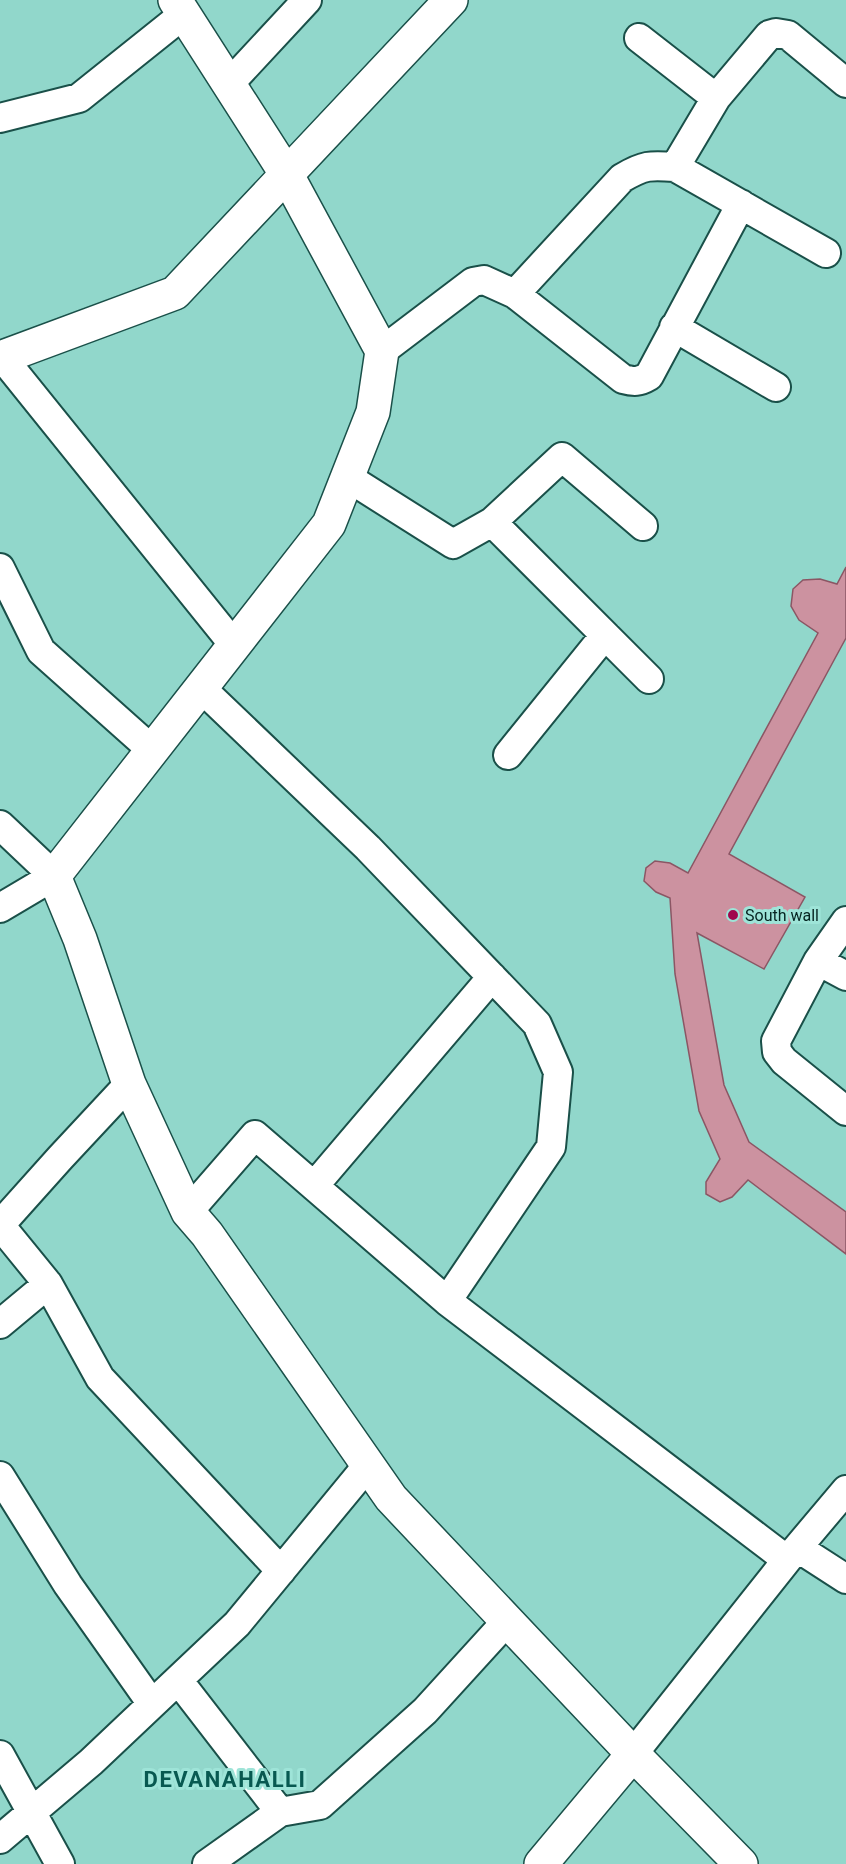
<svg xmlns="http://www.w3.org/2000/svg" width="846" height="1864" font-family="Roboto,sans-serif">
<style>
.building{fill:#cc92a0;stroke:#8b5664;stroke-width:1.5}
.lines{fill:none;stroke-linecap:round;stroke-linejoin:round}
.minor-casing{stroke:#1a5049;stroke-width:32}
.tertiary-casing{stroke:#1a5049;stroke-width:36}
.minor{stroke:#fff;stroke-width:28}
.tertiary{stroke:#fff;stroke-width:33}
.poi-dot{fill:#a0084d;stroke:#9ee4d8;stroke-width:2}
.labels{text-anchor:middle;stroke-width:6;stroke-linejoin:round;paint-order:stroke}
.poi-label{font-size:16px;fill:#062421;stroke:#9ee4d8;text-anchor:start}
.district-label{font-size:22px;font-weight:bold;letter-spacing:1.5px;fill:#085951;stroke:#9ee4d8}
</style>
<rect width="100%" height="100%" fill="#91d7cb"/>
<path class="building" d="M846,567V638L729,854L805,897L764,969L697,933L724,1085L749,1142L846,1212V1254L748,1180L732,1197L720,1202L706,1194V1182L720,1159L699,1111L675,974L670,898L656,892L644,881L646,868L655,861L670,863L688,873L818,633L799,620L791,606L793,589L803,580L820,579L837,584Z"/>
<g class="lines">
<g class="minor-casing">
<path id="minor" d="M639,38L716,98
M229,84L307,0
M0,118L79,98L184,14
M675,167L826,253
M515,294L623,379C634,382 639,382 649,376L741,204
M674,327L776,387
M382,351L473,282L484,280L515,294L622,178C644,165 650,165 675,167L716,98L769,35L776,33L788,35L846,83
M2,357L234,645
M347,477L453,544L492,522L562,457L643,526
M492,522L649,679
M0,568L41,651L152,750
M201,688L368,848L537,1024L558,1072L551,1147L447,1301
M508,755L605,635
M0,825L54,876L0,908
M846,921L818,961L776,1041L777,1052L784,1061L846,1111
M818,961L846,976
M314,1186L492,977
M188,1212L255,1135L447,1301L787,1560
M0,1225L60,1158L129,1084
M0,1225L48,1284L0,1324
M48,1284L100,1378L281,1571
M0,1476L68,1585L152,1704
M798,1548L846,1579
M178,1680L280,1812
M633,1754L787,1560L846,1490
M0,1755L60,1864
M0,1839L91,1762L237,1624L368,1465
M207,1864L280,1812L320,1805L425,1711L507,1621"/>
</g>
<g class="tertiary-casing">
<path id="tertiary" d="M175,0L287,175L382,351L373,412L329,524L54,876L80,939L129,1084L188,1212L207,1234L391,1498L633,1754L741,1864
M0,358L175,293L451,0
M541,1864L633,1754"/>
</g>
<use href="#minor" class="minor"/>
<use href="#tertiary" class="tertiary"/>
</g>
<circle class="poi-dot" cx="733" cy="915" r="6"/>
<g class="labels">
<g class="poi-label">
<text x="745" y="921">South wall</text>
</g>
<g class="district-label">
<text x="225" y="1787">DEVANAHALLI</text>
</g>
</g>
</svg>
